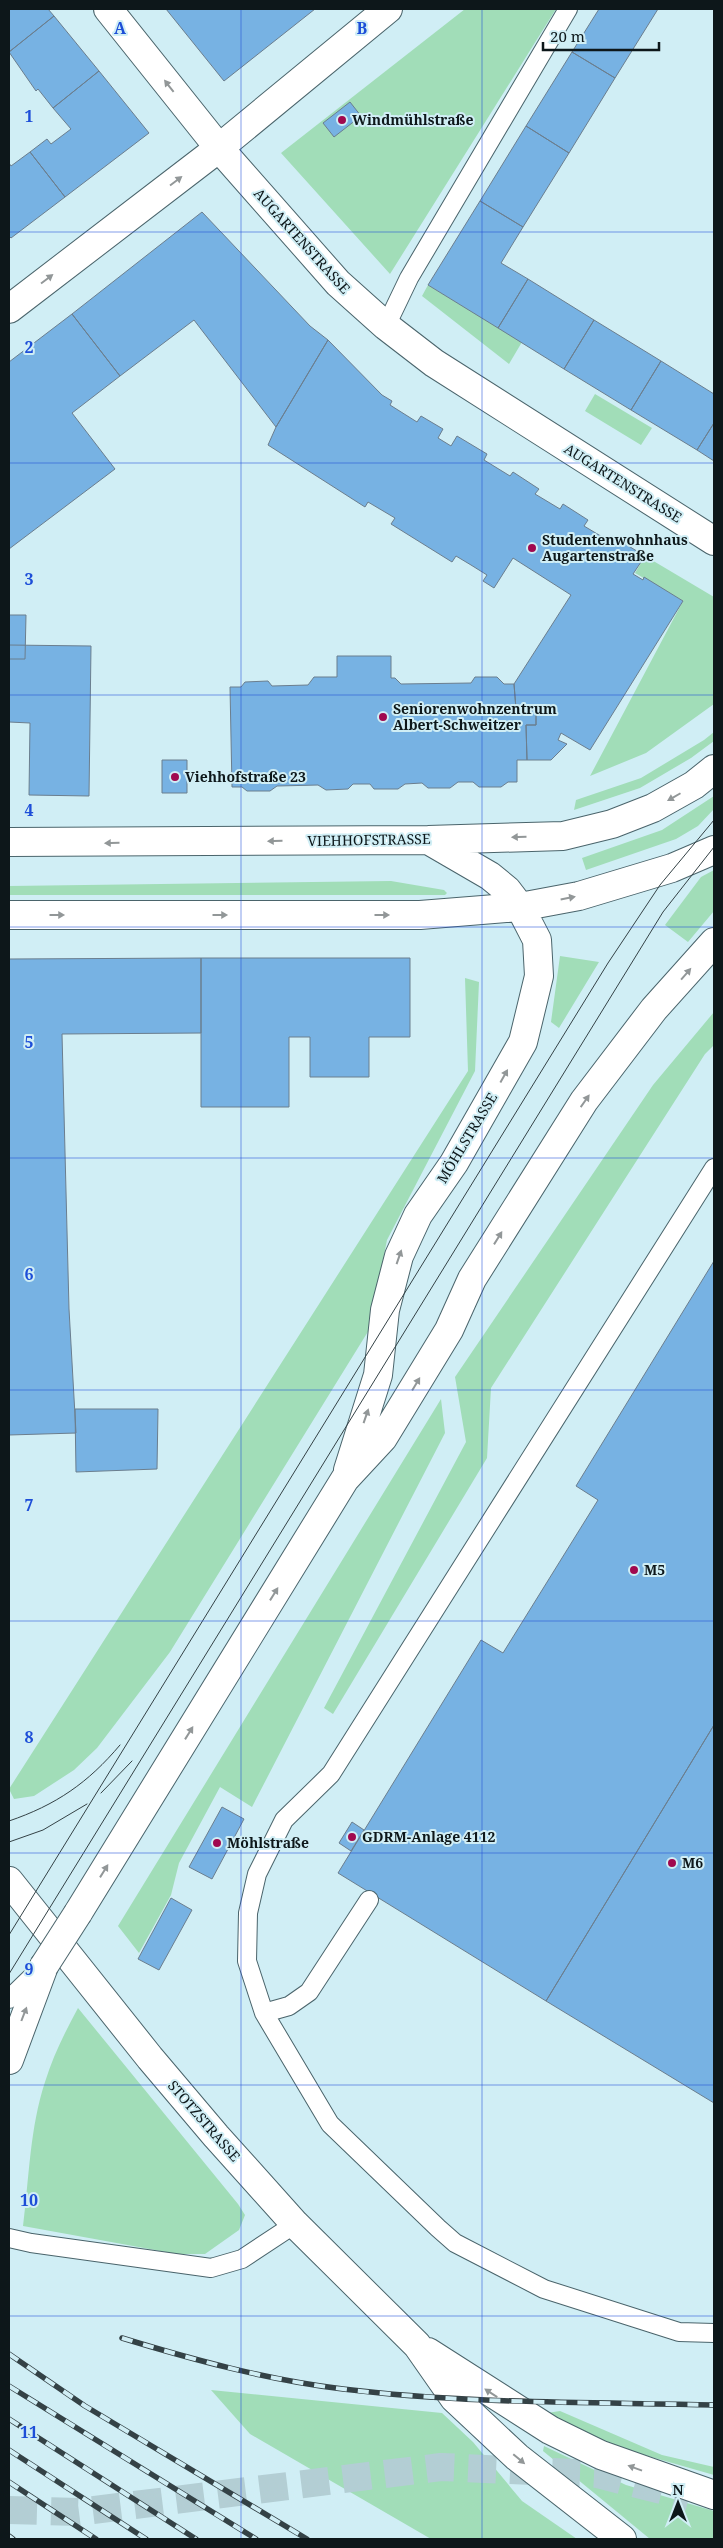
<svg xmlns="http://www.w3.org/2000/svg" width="723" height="2548" font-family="'Noto Serif',serif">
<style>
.green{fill:#a1ddb8}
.building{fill:#77b2e3;stroke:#6b7e8e}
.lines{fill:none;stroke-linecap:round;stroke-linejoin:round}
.primary-tunnel{stroke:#b3ced4;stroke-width:28;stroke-dasharray:28 14;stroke-linecap:butt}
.service-casing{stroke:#4a646b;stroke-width:20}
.minor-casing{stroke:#4a646b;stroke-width:30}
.primary-casing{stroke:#4a646b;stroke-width:30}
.service{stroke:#fff;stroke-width:18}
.minor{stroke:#fff;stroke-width:28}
.primary{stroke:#fff;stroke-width:28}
.tram{stroke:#344246;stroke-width:1}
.rail-casing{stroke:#344246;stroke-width:5.5}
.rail{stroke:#d0eef5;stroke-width:4;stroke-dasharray:11;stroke-linecap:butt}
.primary-bridge-casing{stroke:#4a646b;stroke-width:30;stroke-linecap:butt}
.primary-bridge{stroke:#fff;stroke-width:28}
.oneway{fill:#929798}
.grid{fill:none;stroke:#1d4ed8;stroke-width:1;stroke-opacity:0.55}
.poi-dot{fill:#a0094f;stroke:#d0eef5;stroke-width:2}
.labels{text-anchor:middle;stroke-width:4;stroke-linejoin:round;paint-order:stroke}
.poi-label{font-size:14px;font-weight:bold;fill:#0d171a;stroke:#d0eef5;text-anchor:start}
.street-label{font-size:14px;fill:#0d171a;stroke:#d0eef5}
.grid-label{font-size:16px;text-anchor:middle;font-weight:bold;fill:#1d4ed8;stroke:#d0eef5;stroke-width:4;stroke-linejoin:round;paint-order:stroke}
</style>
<rect width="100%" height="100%" fill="#d0eef5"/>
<path class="green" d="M465,9H556L390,274L281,153Z
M428,285L522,342L509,364L422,296Z
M595,394L652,428L641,445L585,411Z
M645,556L714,597V704L646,753L590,776L683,601L635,573Z
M714,732V741L691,758L640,788L574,810L576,800L641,778L704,740Z
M714,796V809L698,826L676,839L586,870L582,858L662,830Z
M714,870V911L688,942L665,925L701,877Z
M391,881L444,890L447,893L445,895H9V886Z
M560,956L599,962L559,1028L551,1022Z
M465,978L479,982L475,1071L387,1240L369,1330L170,1652L97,1748L74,1770L34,1796L14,1799L9,1789L468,1071Z
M714,1012V1045L705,1054L491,1388L487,1458L333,1714L324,1708L466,1442L455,1377L653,1085Z
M441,1399L445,1433L252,1807L220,1787L179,1863L171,1895L139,1953L118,1926Z
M78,2008L238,2204L245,2215L239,2230L205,2254H177L23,2226C29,2179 30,2127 45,2082C53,2056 65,2032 78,2008Z
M211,2390L442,2413L473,2442L522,2501L577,2539H431L250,2434Z
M560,2411L662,2455L714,2467V2475L620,2448L547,2413Z
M544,2446L626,2485L714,2511V2539H650L543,2451Z"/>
<path class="building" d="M9,9H48L54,16L9,52Z
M166,9H315L224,81Z
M599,9H658L615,78L572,52Z
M54,16L99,71L53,108L38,89L36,91L9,52Z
M572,52L615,78L569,153L526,126Z
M99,71L149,133L65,197L30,152L47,139L51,144L71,129L53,108Z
M350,102L361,116L334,137L323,123Z
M526,126L569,153L523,227L480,201Z
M30,152L65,197L11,238L9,236V163L11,166Z
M480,201L523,227L501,263L528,279L498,328L428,285Z
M202,212L310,326L328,340L276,427L194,320L120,376L72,314Z
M528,279L594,320L564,369L498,328Z
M72,314L120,376L72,413L115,469L9,549V362Z
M594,320L661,361L631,410L564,369Z
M328,340L382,395L392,401L390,405L417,422L421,416L443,429L438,438L451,446L457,436L487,454L484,460L510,476L513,472L539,489L535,494L560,509L563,504L588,520L584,526L609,541L612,536L645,556L633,574L643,580L644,577L683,601L590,750L561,733L558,740L567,744L551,760H527L526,725H536V710L516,709L514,684L571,595L513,558L494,588L483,581L487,575L471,565L456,556L452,562L391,524L395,518L368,502L365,507L268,445L276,427Z
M661,361L714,394V423L697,450L631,410Z
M714,423V461L697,450Z
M9,615H26L25,659H9Z
M9,645L91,646L89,796L29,795L30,723L9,722Z
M337,656H391V678H395L401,684L471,683L475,677H497L504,684H514L516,709L536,710V725H526L527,760H517V782H508L501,787H479L473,782H458L450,788H428L422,783L405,784L398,789H374L370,784H353L348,789L326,790L318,785L277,786L270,791H247L242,787H232L230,687H241L245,682L268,681L272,686L308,685L314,677H337Z
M162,760H187V793H162Z
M201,958H410V1037H369V1077H310V1037H289V1107H201Z
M201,958V1033L62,1034L69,1309L76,1433L9,1435V959Z
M714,1261V1725L546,2001L338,1873L481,1640L503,1653L598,1500L576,1486Z
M75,1409H158L157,1469L76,1472Z
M714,1725V2103L546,2001Z
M222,1807L244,1819L212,1879L189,1867Z
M352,1822L364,1830L351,1851L339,1843Z
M171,1898L192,1910L159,1970L138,1959Z"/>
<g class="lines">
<path class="primary-tunnel" d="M9,2510L78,2512L441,2467L597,2474L689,2497"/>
<g class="service-casing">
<path id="service" d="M386,326L409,278L568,9
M714,1168L331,1774L284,1820L257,1874L248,1913L247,1961L264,2013L330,2124L438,2228L455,2243L544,2289L679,2332L714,2333
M9,1999L39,1970
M264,2013L289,2006L309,1992L369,1900
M9,2238L31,2243L211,2268L242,2259L295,2224"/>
</g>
<g class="minor-casing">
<path id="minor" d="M108,9L219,148L338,283L386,326L434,363L714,541
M9,309L219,148L388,9"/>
</g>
<g class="primary-casing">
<path id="primary" d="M9,842L428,840L563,836L612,824L653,808L694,785L714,769
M9,915H420L520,907L579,896L672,868L714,850
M348,1470L378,1375L385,1310L399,1256L418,1215L454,1163L523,1042L539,976L537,940L520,907L507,890L490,876L428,840
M9,1881L150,2058L216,2136L295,2224L417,2345L454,2398L517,2457L622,2539
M78,1913L345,1479L383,1438L449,1330L472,1279L584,1101L654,1009L714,942
M9,2060L44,1966
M428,2352L550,2430L601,2455L714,2495"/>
</g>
<use href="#service" class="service"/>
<use href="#minor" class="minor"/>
<use href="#primary" class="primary"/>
<path class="tram" d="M101,1793L132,1761
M9,1821C56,1805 88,1783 120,1745
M9,1842L43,1830L87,1804
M9,1935L608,963L660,885L714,820
M9,1974L663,912L714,847"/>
<g class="rail-casing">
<path id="rail" d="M122,2338C194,2360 268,2380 343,2389C466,2404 591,2402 714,2405
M9,2354L85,2406L307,2539
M9,2386L256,2539
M9,2419L196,2539
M9,2450L146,2539
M9,2482L96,2539
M9,2536L13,2539"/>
</g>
<use href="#rail" class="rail"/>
<g class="primary-bridge-casing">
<path id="primary-bridge" d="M44,1966L78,1913"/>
</g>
<use href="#primary-bridge" class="primary-bridge"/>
</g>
<defs><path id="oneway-solid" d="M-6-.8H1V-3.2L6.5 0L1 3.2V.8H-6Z" transform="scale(1.25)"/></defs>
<g class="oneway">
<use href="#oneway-solid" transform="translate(169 86) rotate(-128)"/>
<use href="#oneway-solid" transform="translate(176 181) rotate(-37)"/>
<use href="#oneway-solid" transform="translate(47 279) rotate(-37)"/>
<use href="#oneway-solid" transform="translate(674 797) rotate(150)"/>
<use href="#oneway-solid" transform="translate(519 837) rotate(178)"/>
<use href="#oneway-solid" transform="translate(275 841) rotate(179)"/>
<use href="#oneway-solid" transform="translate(112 843) rotate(179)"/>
<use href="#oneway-solid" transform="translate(568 898) rotate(-11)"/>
<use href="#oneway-solid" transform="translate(57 915)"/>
<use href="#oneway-solid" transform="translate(220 915)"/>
<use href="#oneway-solid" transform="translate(382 915)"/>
<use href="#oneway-solid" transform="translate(686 974) rotate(-49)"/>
<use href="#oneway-solid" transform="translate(504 1076) rotate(-61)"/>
<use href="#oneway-solid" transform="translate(585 1101) rotate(-55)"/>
<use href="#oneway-solid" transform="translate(498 1238) rotate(-58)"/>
<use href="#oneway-solid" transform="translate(399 1257) rotate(-71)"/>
<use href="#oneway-solid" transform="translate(416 1384) rotate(-59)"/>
<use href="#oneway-solid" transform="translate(366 1416) rotate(-71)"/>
<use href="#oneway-solid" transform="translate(274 1594) rotate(-58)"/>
<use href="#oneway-solid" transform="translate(189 1733) rotate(-58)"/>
<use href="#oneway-solid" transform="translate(104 1871) rotate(-58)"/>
<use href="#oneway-solid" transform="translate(24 2014) rotate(-69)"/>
<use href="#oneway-solid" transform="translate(491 2393) rotate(-147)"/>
<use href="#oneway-solid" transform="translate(519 2459) rotate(40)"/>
<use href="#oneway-solid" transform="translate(635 2468) rotate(-160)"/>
</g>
<path class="grid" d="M241,9V2539M482,9V2539M9,232H714M9,463H714M9,695H714M9,927H714M9,1158H714M9,1390H714M9,1621H714M9,1853H714M9,2085H714M9,2316H714"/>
<g class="poi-dot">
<circle cx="342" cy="120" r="5"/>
<circle cx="532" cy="548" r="5"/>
<circle cx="383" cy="717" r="5"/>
<circle cx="175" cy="777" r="5"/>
<circle cx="634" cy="1570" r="5"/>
<circle cx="352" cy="1837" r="5"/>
<circle cx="217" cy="1843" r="5"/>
<circle cx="672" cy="1863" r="5"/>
</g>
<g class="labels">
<g class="poi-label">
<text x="352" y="125">Windmühlstraße</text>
<text x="542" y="545">Studentenwohnhaus<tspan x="542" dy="16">Augartenstraße</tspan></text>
<text x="393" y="714">Seniorenwohnzentrum<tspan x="393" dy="16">Albert-Schweitzer</tspan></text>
<text x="185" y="782">Viehhofstraße 23</text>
<text x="644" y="1575">M5</text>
<text x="362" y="1842">GDRM-Anlage 4112</text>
<text x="227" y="1848">Möhlstraße</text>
<text x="682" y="1868">M6</text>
</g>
<g class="street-label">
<text transform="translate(302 241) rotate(48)" y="5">AUGARTENSTRASSE</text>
<text transform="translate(623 483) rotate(32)" y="5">AUGARTENSTRASSE</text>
<text transform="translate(369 840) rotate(-1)" y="5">VIEHHOFSTRASSE</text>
<text transform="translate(467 1138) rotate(-59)" y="5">MÖHLSTRASSE</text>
<text transform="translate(204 2121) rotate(49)" y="5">STOTZSTRASSE</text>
</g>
</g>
<g class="grid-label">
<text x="120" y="34">A</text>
<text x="362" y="34">B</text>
<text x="29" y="122">1</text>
<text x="29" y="353">2</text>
<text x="29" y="585">3</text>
<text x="29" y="816">4</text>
<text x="29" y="1048">5</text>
<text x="29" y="1280">6</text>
<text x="29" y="1511">7</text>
<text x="29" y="1743">8</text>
<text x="29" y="1975">9</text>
<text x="29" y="2206">10</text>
<text x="29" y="2438">11</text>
</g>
<rect width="723" height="2548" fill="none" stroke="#0d171a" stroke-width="20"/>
<g transform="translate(678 2503)" stroke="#d0eef5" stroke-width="4" paint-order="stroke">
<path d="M0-4L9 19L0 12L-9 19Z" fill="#0d171a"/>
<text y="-8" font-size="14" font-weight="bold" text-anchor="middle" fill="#0d171a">N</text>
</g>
<path d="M543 42v8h116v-8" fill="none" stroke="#0d171a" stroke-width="2.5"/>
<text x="550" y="42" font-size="15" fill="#0d171a" stroke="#d0eef5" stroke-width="4" paint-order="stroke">20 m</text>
</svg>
